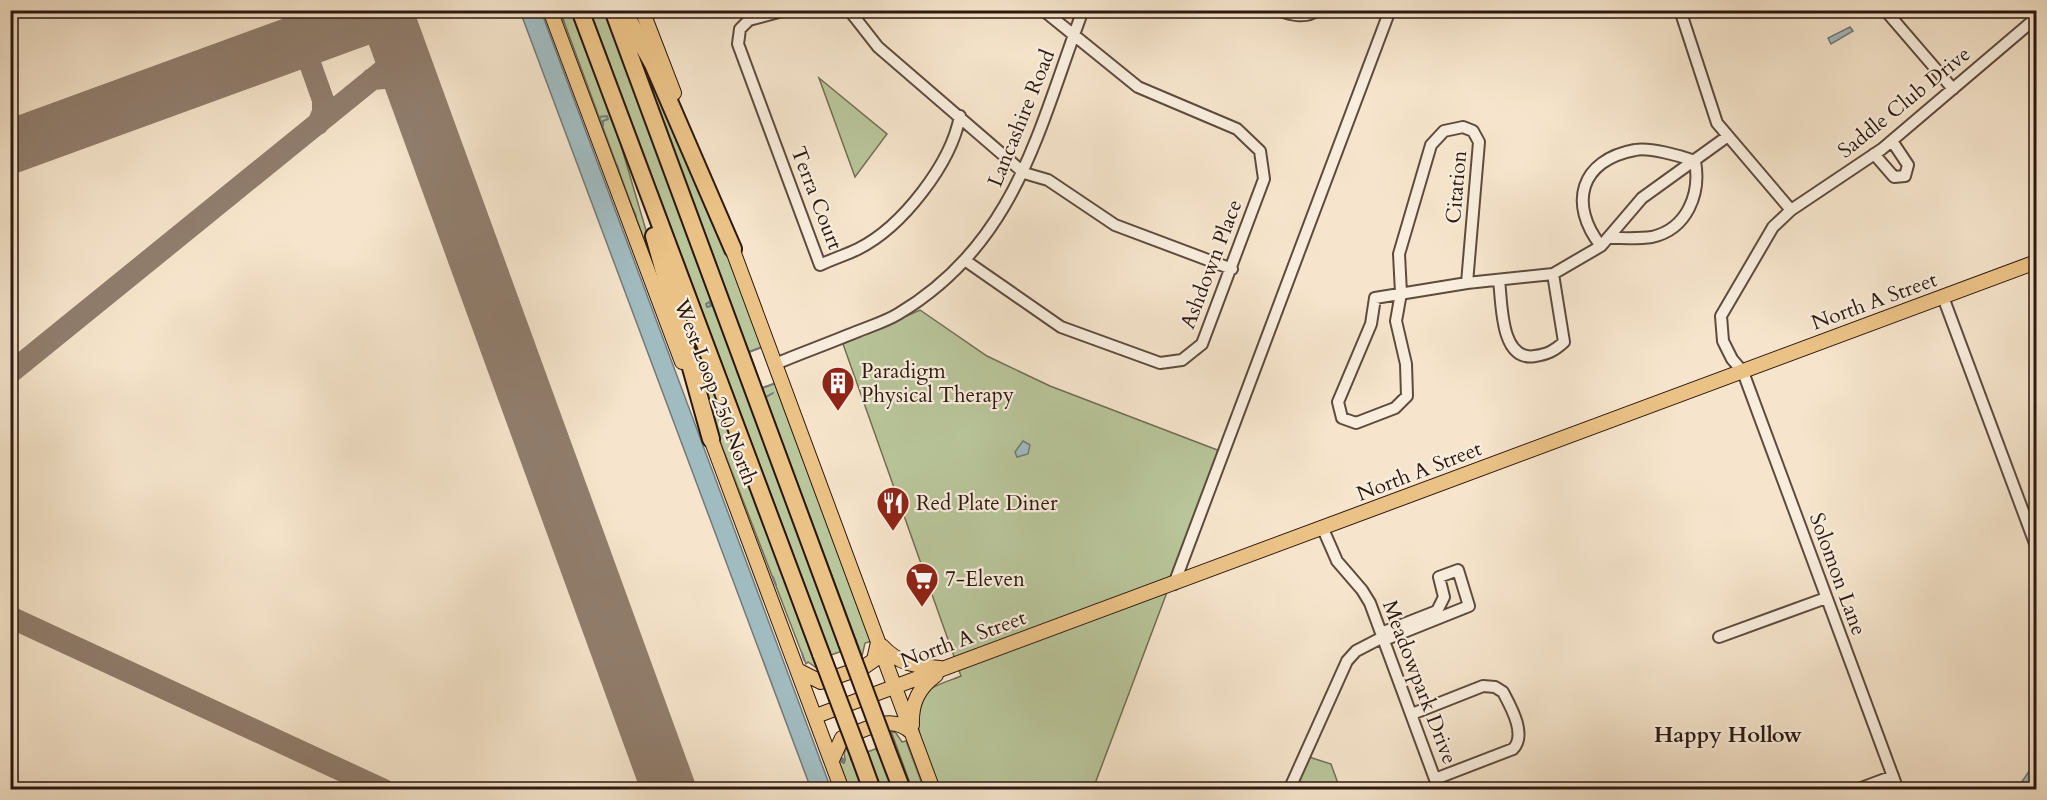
<svg xmlns="http://www.w3.org/2000/svg" width="2047" height="800" font-family="Cardo,serif">
<style>
.green{fill:#b9c59a;stroke:#726e54;stroke-width:1.5}
.water{fill:#a1bcc1;stroke:#727a7a;stroke-width:1.5}
.lines{fill:none;stroke-linecap:round;stroke-linejoin:round}
.stream{stroke:#727a7a;stroke-width:2}
.taxiway{stroke:#917e6e;stroke-width:22}
.runway{stroke:#917e6e;stroke-width:54}
.minor-casing{stroke:#5e4b3e;stroke-width:14}
.major-casing{stroke:#2c180f;stroke-width:16}
.highway-casing{stroke:#2c180f;stroke-width:20}
.minor{stroke:#f9eede;stroke-width:10}
.major{stroke:#ebc286;stroke-width:14}
.highway{stroke:#ebc286;stroke-width:16}
.highway-bridge-casing{stroke:#2c180f;stroke-width:20;stroke-linecap:butt}
.highway-bridge{stroke:#ebc286;stroke-width:16}
.labels{text-anchor:middle;stroke-width:4.5;stroke-linejoin:round;paint-order:stroke}
.street-label{font-size:21px;fill:#2c180f;stroke:#f9eede}
.poi-label{font-size:21px;fill:#2c180f;stroke:#f9eede;text-anchor:start}
.neighbourhood-label{font-size:22px;font-weight:bold;fill:#2c180f;stroke:#f9eede}
</style>
<rect width="100%" height="100%" fill="#f6e5cc"/>
<filter id="stains"><feTurbulence type="fractalNoise" baseFrequency=".00333" numOctaves="4"/><feColorMatrix values="0 0 0 0 .2 0 0 0 0 .09 0 0 0 0 .02 0 0 0 .5 -.17"/></filter>
<radialGradient id="worn" r=".72"><stop offset=".6" stop-color="#630" stop-opacity="0"/><stop offset="1" stop-color="#630" stop-opacity=".3"/></radialGradient>
<path class="green" d="M560,11H573L615,125L655,261H652L641,231Z
M590,11H606L845,650L831,655Z
M647,64L701,183L762,347L749,352L642,66Z
M819,78L887,134L855,177Z
M682,308L822,672L808,662L806,664L705,402Z
M920,310L987,356L1050,386L1220,451L1093,789H940C930,761 901,715 931,689C939,683 952,680 961,676L843,344Z
M776,383L872,641L865,643L862,656L762,388Z
M891,731L896,733L902,742L906,741L924,789H912Z
M849,745L866,789H849L839,762L845,759L844,753Z
M881,747L897,789H881L867,752Z
M1309,757L1331,764L1340,789L1289,790Z"/>
<path class="water" d="M520,11H541L831,789H811Z
M1850,27L1853,31L1831,44L1828,38Z
M1023,441L1030,445L1028,454L1017,457L1015,452Z
M2036,761V789H2017Z"/>
<g class="lines">
<path class="stream" d="M560,10L564,22
M607,116L608,119L603,121V126L599,117Z
M617,165L619,171
M633,209L636,216
M709,302L711,306L707,307L706,304Z
M762,347L776,383L762,388L749,352Z
M766,397L773,393
M716,414L723,411
M741,498L744,505
M773,577L776,585
M802,653L804,660
M842,758L845,760L844,763L840,761Z
M840,766L843,773"/>
<path class="taxiway" d="M291,10L323,100V112L318,124
M361,19L380,21L395,36
M280,48L299,52L310,62
M372,79L396,77L413,88
M10,373L386,68L395,53V36
M10,617L384,790"/>
<path class="runway" d="M385,10L669,790
M10,147L361,19"/>
<g class="minor-casing">
<path id="minor" d="M786,10L749,20L740,29L738,44L820,265C832,259 846,255 858,249C902,227 951,164 960,116
M849,10L878,47L1024,173L1048,180L1115,225L1232,269
M1278,10C1291,15 1306,19 1318,10
M1680,10L1717,123L1791,210
M1885,10L1953,89
M1874,154L1894,177L1905,176L1908,165L1892,141
M1610,238C1623,238 1639,239 1652,237C1687,229 1701,194 1695,161
M1601,246C1568,204 1580,160 1635,150C1649,147 1681,156 1695,161
M966,261L1061,327L1160,363L1182,360L1202,344L1264,179L1260,151L1237,129L1138,87L1043,10
M1499,280C1502,303 1500,362 1535,356C1548,354 1554,351 1564,342L1553,274
M1467,283L1479,142L1473,131L1463,127L1444,131L1431,145L1399,254L1401,293L1396,321L1406,364L1407,396L1395,408L1356,423L1342,418L1338,402L1371,324L1375,298L1467,283L1553,274L1601,246L1642,198L1728,136
M1943,297L2036,546
M775,364C802,353 829,343 856,332C870,326 885,322 898,314C1016,244 1038,130 1083,10
M1323,529L1337,561L1362,590L1370,603L1439,790
M1174,584L1390,10
M1381,633L1437,611L1444,597L1439,577L1458,570L1469,606L1384,640
M1719,637L1826,598
M1412,714L1483,686L1495,687L1503,692C1511,707 1527,735 1513,749L1435,779
M1289,790L1347,661L1356,651L1383,637
M1856,790L1893,776
M1898,790L1743,372L1732,359L1723,341L1721,316L1773,227L1791,210L1882,149L2036,18"/>
</g>
<g class="major-casing">
<path id="major" d="M550,10L682,362
M642,10L674,93
M729,240L933,790
M708,431L842,790
M882,646C898,664 917,666 940,668
M799,671L821,682L864,667L874,660L878,642
M816,716L2036,262
M912,725C911,704 918,688 936,675
M832,760L842,738C866,730 892,712 912,733"/>
</g>
<g class="highway-casing">
<path id="highway" d="M580,10L821,654
M613,10L847,643
M623,10L653,64L733,249
M654,236L711,439
M886,748L902,790
M860,757L872,790"/>
</g>
<use href="#minor" class="minor"/>
<use href="#major" class="major"/>
<use href="#highway" class="highway"/>
<g class="highway-bridge-casing">
<path id="highway-bridge" d="M847,643L886,748
M821,654L860,757"/>
</g>
<use href="#highway-bridge" class="highway-bridge"/>
</g>
<defs>
<g id="building-pin" transform="scale(1.725)"><path d="M0 17L-7.5 6A9.5 9.5 0 1 1 7.5 6Z" fill="#8f2418" stroke="#f9eede"/><path d="M-4-6H4V6H1V3H-1V6H-4ZM-2.5-4.3h1.7v1.8h-1.7ZM.8-4.3h1.7v1.8H.8ZM-2.5-1h1.7V.8h-1.7ZM.8-1h1.7V.8H.8Z" fill="#fff"/></g>
<g id="restaurant-pin" transform="scale(1.725)"><path d="M0 17L-7.5 6A9.5 9.5 0 1 1 7.5 6Z" fill="#8f2418" stroke="#f9eede"/><path d="M-5-6h1v4h1v-4h1v4h1v-4h1v5L-1.5 .5V6h-2V.5L-5-1ZM5-6V6H3V1.5H1.5Q1.5-4 5-6Z" fill="#fff"/></g>
<g id="supermarket-pin" transform="scale(1.725)"><path d="M0 17L-7.5 6A9.5 9.5 0 1 1 7.5 6Z" fill="#8f2418" stroke="#f9eede"/><path d="M-6-5.5h2.5l.6 2H6L4.5 2H-2.5L-4.4-4H-6ZM-1.5 3.2a1.3 1.3 0 1 0 .1 0ZM3 3.2a1.3 1.3 0 1 0 .1 0Z" fill="#fff"/></g>
</defs>
<g fill-rule="evenodd">
<use href="#building-pin" x="838" y="383"/>
<use href="#restaurant-pin" x="893" y="503"/>
<use href="#supermarket-pin" x="922" y="579"/>
</g>
<g class="labels">
<g class="street-label">
<text transform="translate(1904 102) rotate(-39)" y="7">Saddle Club Drive</text>
<text transform="translate(1021 118) rotate(-68)" y="7">Lancashire Road</text>
<text transform="translate(1456 187) rotate(-85)" y="7">Citation</text>
<text transform="translate(817 198) rotate(69)" y="7">Terra Court</text>
<text transform="translate(1211 264) rotate(-69)" y="7">Ashdown Place</text>
<text transform="translate(1874 301) rotate(-20)" y="7">North A Street</text>
<text transform="translate(716 392) rotate(69)" y="7">West Loop 250 North</text>
<text transform="translate(1419 471) rotate(-21)" y="7">North A Street</text>
<text transform="translate(1838 574) rotate(70)" y="7">Solomon Lane</text>
<text transform="translate(963 639) rotate(-20)" y="7">North A Street</text>
<text transform="translate(1420 682) rotate(69)" y="7">Meadowpark Drive</text>
</g>
<g class="poi-label">
<text x="861" y="378">Paradigm<tspan x="861" dy="24">Physical Therapy</tspan></text>
<text x="916" y="510">Red Plate Diner</text>
<text x="945" y="586">7-Eleven</text>
</g>
<g class="neighbourhood-label">
<text x="1728" y="742">Happy Hollow</text>
</g>
</g>
<rect width="2047" height="800" fill="none" stroke="#f6e5cc" stroke-width="36"/>
<rect x="12" y="12" width="2023" height="776" fill="none" stroke="#2c180f" stroke-width="3"/>
<rect x="18" y="18" width="2011" height="764" fill="none" stroke="#2c180f" stroke-width="1.5"/>
<rect width="100%" height="100%" filter="url(#stains)"/>
<rect width="100%" height="100%" fill="url(#worn)"/>
</svg>
